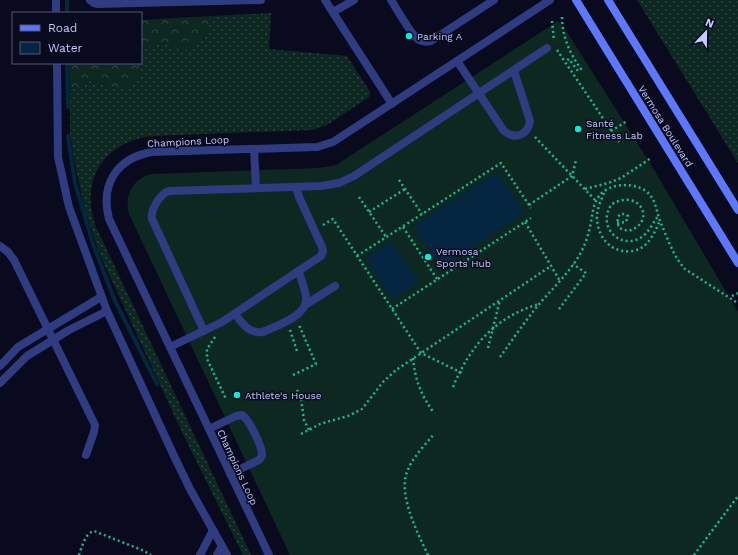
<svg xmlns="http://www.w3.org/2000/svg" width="738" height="555" font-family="'Work Sans',sans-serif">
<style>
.grass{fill:url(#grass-dots)}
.forest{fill:url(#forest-crowns)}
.garden{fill:#0c2821}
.water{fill:#052640}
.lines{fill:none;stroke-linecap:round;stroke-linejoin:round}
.stream{stroke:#052640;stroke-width:4}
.path{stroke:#1fb992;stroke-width:2.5;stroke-dasharray:2 3;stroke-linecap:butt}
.service{stroke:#2f3c82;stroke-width:8}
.minor{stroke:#2f3c82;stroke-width:8}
.tertiary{stroke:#2f3c82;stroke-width:8}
.secondary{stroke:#5c78ff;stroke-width:8}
.poi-dot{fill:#00f0d9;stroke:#090a1d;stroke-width:1.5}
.labels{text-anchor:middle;stroke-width:3;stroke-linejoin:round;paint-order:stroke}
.poi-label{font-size:10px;fill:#c5caff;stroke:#090a1d;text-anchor:start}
.street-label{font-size:10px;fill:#c5caff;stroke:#090a1d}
</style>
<defs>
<pattern id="grass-dots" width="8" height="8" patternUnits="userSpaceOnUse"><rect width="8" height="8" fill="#0c2821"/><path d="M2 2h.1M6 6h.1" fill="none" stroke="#2e4642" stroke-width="1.8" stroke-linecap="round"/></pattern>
<pattern id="forest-crowns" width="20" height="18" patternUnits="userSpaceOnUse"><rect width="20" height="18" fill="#0c2821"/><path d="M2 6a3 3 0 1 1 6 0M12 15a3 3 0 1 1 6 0" fill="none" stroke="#2e4642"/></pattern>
</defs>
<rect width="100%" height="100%" fill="#090a1d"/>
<path class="grass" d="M637,0H738V163Z
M271,13L269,49L347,56L369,90L370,92L369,97L327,125L312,130L152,136C103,142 79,181 96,227L251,555H243L182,432L100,255L85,210L76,169L70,136V89L92,80L115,88L140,73L137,63H141V49L161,43L183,51L204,39L211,16Z"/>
<path class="forest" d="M211,16C205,38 206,43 183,51L161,43L141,49V20Z
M69,63H137L140,73L127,87L115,88L92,80L70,89Z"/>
<path class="garden" d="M558,21L569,35L653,168L738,312V555H290L129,214C124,195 133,178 152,174L318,168L336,165Z"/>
<path class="water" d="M497,172L524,213L441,268L413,226Z
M391,241L419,282L392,299L365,258Z"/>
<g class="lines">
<path class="stream" d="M67,13V0
M67,63L68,107
M68,136L75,183L93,244L115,301L157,384"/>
<path class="path" d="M562,17C562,36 570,54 581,69L578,71L569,59L565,62
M552,21L554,41
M557,50L619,142
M611,131L627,121
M535,137L596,201
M399,180L422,214
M585,189L608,183L621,178L651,158
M604,193C601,200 598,207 597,214C596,231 605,248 623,251C629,252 636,251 641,248C650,243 656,230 660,220
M359,197L386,237
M529,205L572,176L576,160
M369,212L405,189
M525,222L560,281
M617,223L626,222L628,216L626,214H620C617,218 617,222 619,228L628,231C657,223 641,188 612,204C596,225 619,250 640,238C648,234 653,223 658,216
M323,225L333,219L421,353L464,374
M403,227L437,279
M357,256L501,163L531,208
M732,296L738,293
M392,309L531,218
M559,309L586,273L573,264
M290,330L297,351
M215,337L207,349V359L226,399
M488,348L500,300
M500,357C513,339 526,320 540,303C554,287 569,273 580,254C584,247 587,239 589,231C593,218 591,202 603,192C614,183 634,183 646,191C656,199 656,210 660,221C667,237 673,256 685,269L736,302
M413,358C415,380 421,395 434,413
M293,375L316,364L299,325
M453,387C470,346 495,317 539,304
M297,390L301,399L304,420L309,430
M301,434L320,424L348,416L362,409L383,382L396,370L551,266
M79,555C82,547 85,533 94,531L142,550L151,555
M428,555C418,534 398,495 407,472C412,458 425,445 434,434
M694,555L738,496"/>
<path class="service" d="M90,0L94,3L97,4L261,0
M325,0L392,104
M391,0C397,9 411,35 419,40C423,42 427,42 431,41L494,0
M333,12L354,0
M457,61L504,131C515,140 528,135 530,121L514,71
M254,149L256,188
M0,246L8,252L14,260L95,425L94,432L86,455
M305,305L335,286
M235,314C243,324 249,334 263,332C276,326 307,316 306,299C306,290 301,280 299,272
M204,331L152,219C150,210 160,194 169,191L321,186L339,183L354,176L547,48
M170,347L222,322L321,256L323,251L322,247L299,197L296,187
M209,429L236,416L242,415C249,419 263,448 262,456L259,460L230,474
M200,555L213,530
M217,555L222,546"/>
<path class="minor" d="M0,366L18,347L101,297
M0,383L27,356L69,330L107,311
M269,555L109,219C100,184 117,158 152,152L317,147L333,142L550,0"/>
<path class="tertiary" d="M56,0V13
M57,63L58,157L69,207L107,311L120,339L174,456L190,489L227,555"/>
<path class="secondary" d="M576,0L738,263
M608,0L738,210"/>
</g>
<g class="poi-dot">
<circle cx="409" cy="36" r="4"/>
<circle cx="578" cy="129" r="4"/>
<circle cx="428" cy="257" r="4"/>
<circle cx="237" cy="395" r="4"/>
</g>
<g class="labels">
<g class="poi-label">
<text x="417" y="40">Parking A</text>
<text x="586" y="127">Santé<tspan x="586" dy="12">Fitness Lab</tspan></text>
<text x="436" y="255">Vermosa<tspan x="436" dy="12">Sports Hub</tspan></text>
<text x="245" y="399">Athlete's House</text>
</g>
<g class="street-label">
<text transform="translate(666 126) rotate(58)" y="4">Vermosa Boulevard</text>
<text transform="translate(188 141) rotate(-3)" y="4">Champions Loop</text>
<text transform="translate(238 467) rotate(65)" y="4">Champions Loop</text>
</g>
</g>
<rect x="12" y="12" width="130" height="52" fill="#090a1d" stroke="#545777"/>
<rect x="20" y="25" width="20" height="6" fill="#5c78ff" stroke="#545777"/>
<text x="48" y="32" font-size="12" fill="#c5caff">Road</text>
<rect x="20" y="42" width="20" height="12" fill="#052640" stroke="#545777"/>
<text x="48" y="52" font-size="12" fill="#c5caff">Water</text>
<g transform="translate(706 32) rotate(22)" stroke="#090a1d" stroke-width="3" paint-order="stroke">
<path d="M0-3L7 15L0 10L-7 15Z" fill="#c5caff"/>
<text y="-6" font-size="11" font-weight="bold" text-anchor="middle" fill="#c5caff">N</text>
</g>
</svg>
